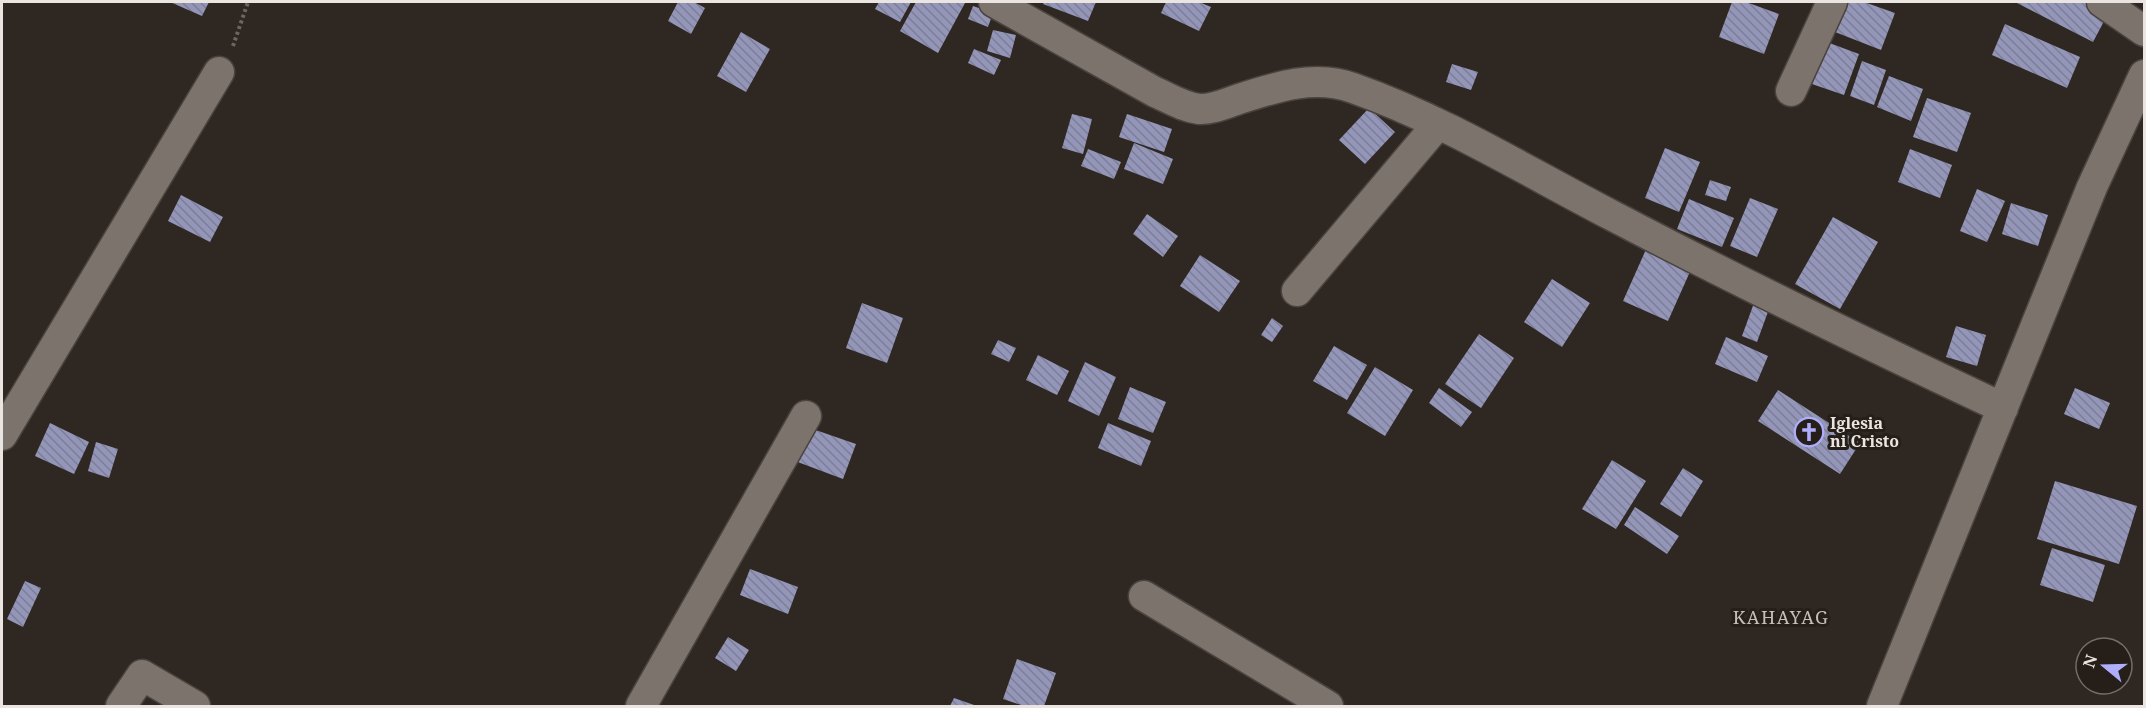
<svg xmlns="http://www.w3.org/2000/svg" width="2146" height="708" font-family="'Noto Serif',serif">
<style>
.building{fill:url(#building-back-hatch)}
.lines{fill:none;stroke-linecap:round;stroke-linejoin:round}
.minor-casing{stroke:#4a433e;stroke-width:33}
.path{stroke:#6c6561;stroke-width:4;stroke-dasharray:3 3;stroke-linecap:butt}
.minor{stroke:#7c736d;stroke-width:30}
.labels{text-anchor:middle;stroke-width:6;stroke-linejoin:round;paint-order:stroke}
.poi-label{font-size:16px;font-weight:bold;fill:#eae5e1;stroke:#251e19;text-anchor:start}
.neighbourhood-label{font-size:18px;letter-spacing:1.5px;fill:#c8beb7;stroke:#251e19}
</style>
<defs>
<pattern id="building-back-hatch" width="6" height="6" patternUnits="userSpaceOnUse" patternTransform="scale(1.5)"><rect width="6" height="6" fill="#9496b9"/><path d="M-1 5l2 2M0 0l6 6M5-1l2 2" fill="none" stroke="#7d7e96"/></pattern>
</defs>
<rect width="100%" height="100%" fill="#2f2722"/>
<path class="building" d="M170,2H209L202,16Z
M678,2H694L705,8L691,34L668,21Z
M879,2H911L900,22L875,9Z
M916,2L965,3L938,53L900,31Z
M1044,2H1096L1088,21L1043,4Z
M1166,2H1199L1211,7L1199,31L1161,13Z
M1732,2H1746L1779,14L1764,54L1719,37Z
M1847,2H1864L1895,13L1881,50L1835,32Z
M2018,2H2092L2110,10L2093,42L2017,3Z
M973,6L993,13L988,27L968,19Z
M2005,24L2080,57L2067,88L1992,55Z
M993,30L1016,35L1010,58L987,51Z
M741,32L770,49L746,92L717,76Z
M1824,41L1859,54L1844,95L1809,83Z
M974,49L1001,60L994,75L968,63Z
M1862,61L1886,70L1874,105L1850,96Z
M1452,64L1478,72L1471,90L1446,82Z
M1889,76L1923,89L1911,121L1877,107Z
M1927,98L1971,113L1957,152L1913,137Z
M1369,108L1395,132L1365,164L1339,140Z
M1072,114L1092,119L1083,154L1062,148Z
M1127,114L1172,129L1164,152L1119,137Z
M1134,143L1173,159L1163,184L1124,169Z
M1665,148L1700,162L1679,212L1645,198Z
M1088,149L1121,162L1114,179L1081,166Z
M1910,149L1952,165L1940,198L1898,182Z
M1710,180L1731,187L1726,201L1705,195Z
M1977,189L2005,201L1987,242L1960,231Z
M181,195L223,217L210,242L168,221Z
M1750,198L1778,209L1757,257L1730,246Z
M1689,199L1734,218L1722,247L1677,229Z
M2011,203L2048,215L2038,246L2002,234Z
M1147,214L1178,236L1163,257L1133,234Z
M1833,217L1878,242L1840,309L1795,284Z
M1648,245L1693,265L1668,321L1623,301Z
M1200,255L1240,281L1219,312L1180,286Z
M1552,279L1590,303L1562,347L1524,322Z
M862,303L903,318L887,363L846,348Z
M1754,303L1769,309L1757,342L1742,336Z
M1272,318L1283,326L1272,342L1261,335Z
M1956,326L1986,335L1977,366L1946,357Z
M1479,334L1514,358L1481,408L1445,384Z
M1726,337L1768,356L1757,382L1715,364Z
M998,340L1016,348L1009,362L991,354Z
M1334,346L1367,365L1347,400L1313,381Z
M1038,355L1069,371L1057,395L1026,380Z
M1085,362L1116,377L1099,416L1068,401Z
M1375,367L1413,390L1385,436L1347,413Z
M1130,387L1166,402L1153,433L1118,419Z
M1439,388L1472,412L1461,427L1429,403Z
M2075,388L2110,403L2099,429L2064,414Z
M1778,390L1860,443L1840,474L1758,421Z
M50,423L89,442L74,474L35,456Z
M1108,423L1151,441L1141,466L1098,448Z
M807,427L856,444L843,479L795,461Z
M96,442L118,449L109,478L88,471Z
M1612,460L1646,481L1616,529L1582,509Z
M1683,468L1703,481L1681,517L1660,504Z
M2055,481L2137,506L2119,564L2037,539Z
M1635,507L1679,536L1667,554L1624,525Z
M2052,548L2105,565L2093,602L2040,585Z
M750,569L798,587L788,614L740,595Z
M25,581L41,588L23,627L7,619Z
M728,637L749,650L736,671L715,658Z
M1017,659L1056,673L1044,706H1024L1003,699Z
M954,698L977,706H950Z"/>
<g class="lines">
<g class="minor-casing">
<path id="minor" d="M994,2L1155,92C1169,98 1183,107 1199,109C1212,110 1227,103 1239,99C1276,87 1315,74 1353,88C1444,120 1528,172 1613,216C1741,283 1871,346 2003,408
M2102,2L2144,31
M1791,91L1832,2
M1297,291L1438,124
M2,435L219,72
M1144,596L1328,706
M121,706L142,675L195,706
M641,706L806,416
M1882,706L2092,187L2144,75"/>
</g>
<path class="path" d="M233,46L248,2"/>
<use href="#minor" class="minor"/>
</g>
<defs>
<g id="church-ring" transform="scale(1.5)"><circle r="9.5" fill="#251e19" stroke="#aeaefb" stroke-width="1.5"/><path d="M-1.2-6h2.4v3.5h3.3v2.4h-3.3V6h-2.4V-.1h-3.3v-2.4h3.3Z" fill="#aeaefb"/></g>
</defs>
<g fill-rule="evenodd">
<use href="#church-ring" x="1809" y="432"/>
</g>
<g class="labels">
<g class="poi-label">
<text x="1830" y="429">Iglesia<tspan x="1830" dy="18">ni Cristo</tspan></text>
</g>
<g class="neighbourhood-label">
<text x="1781" y="624">KAHAYAG</text>
</g>
</g>
<rect width="2146" height="708" fill="none" stroke="#eae5e1" stroke-width="6"/>
<g transform="translate(2104 666) rotate(289)"><circle r="28" fill="#251e19" stroke="#746e69" stroke-width="1.5"/>
<path d="M0-4.5L10 22L0 15L-10 22Z" fill="#aeaefb"/>
<text y="-9" font-size="16" font-weight="bold" text-anchor="middle" fill="#eae5e1">N</text>
</g>
</svg>
